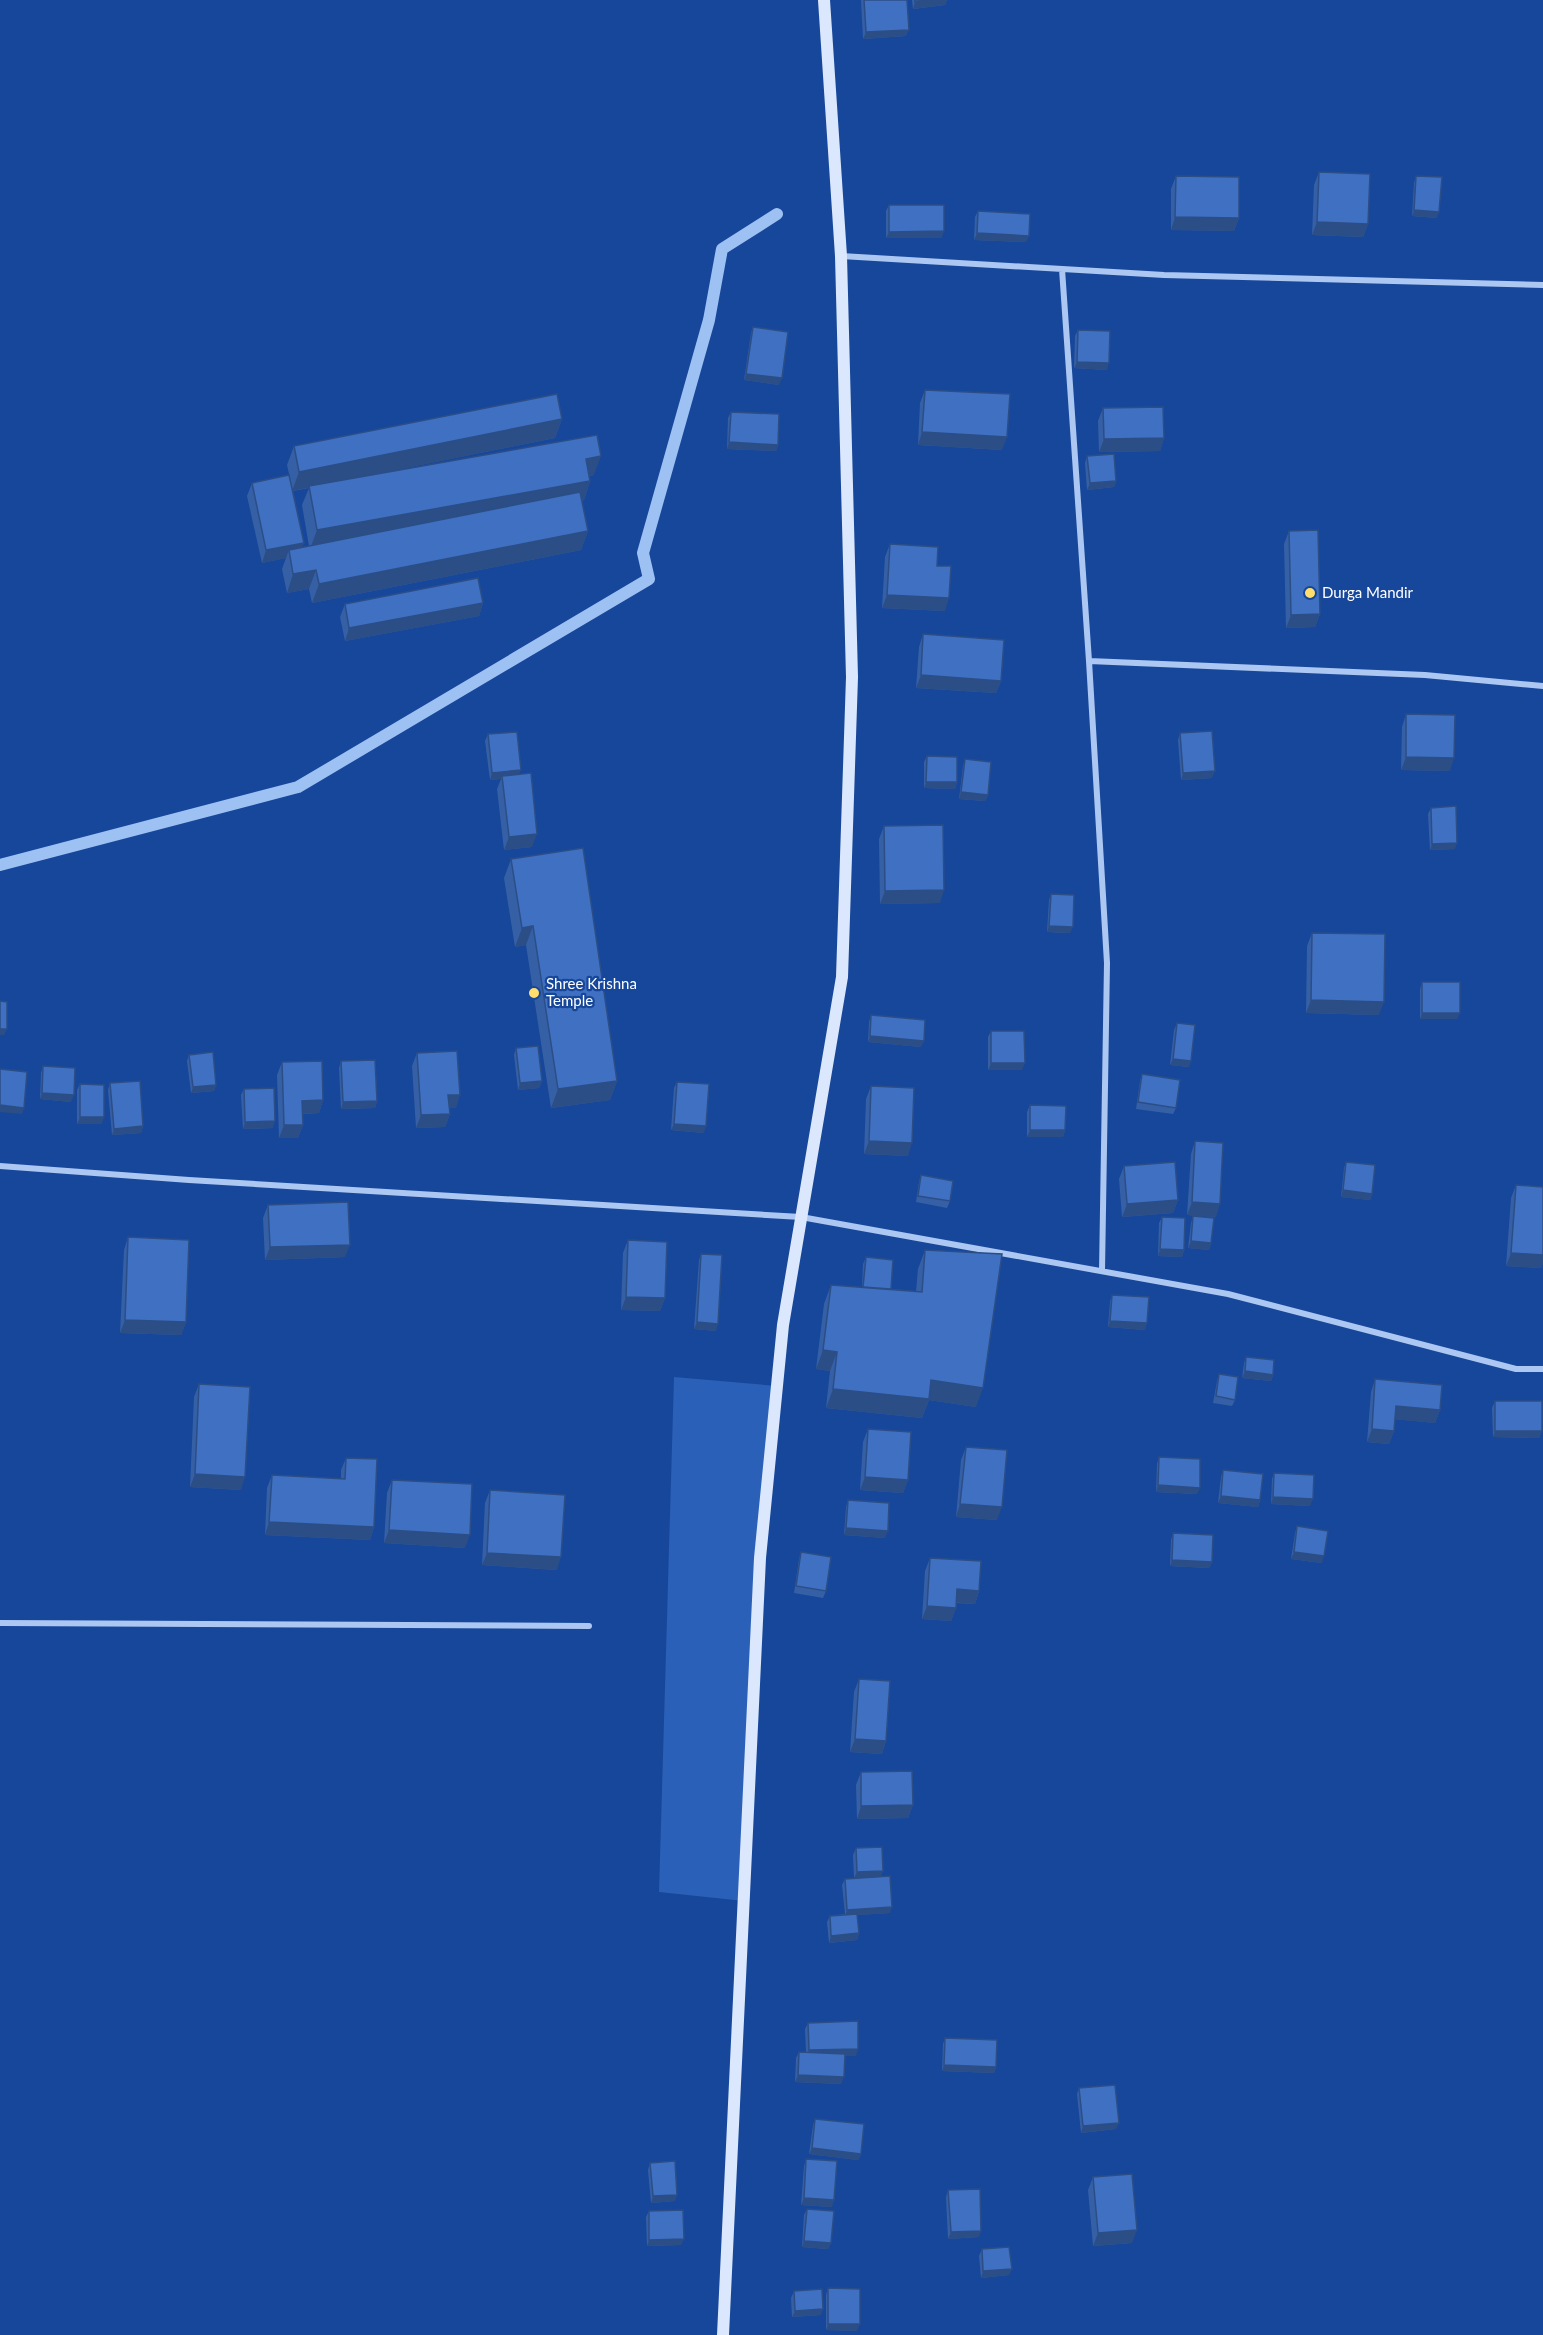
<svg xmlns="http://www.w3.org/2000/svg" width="1543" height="2335" font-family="Lato,sans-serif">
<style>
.green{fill:#2a60b8}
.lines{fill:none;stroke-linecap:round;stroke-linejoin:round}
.stream{stroke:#9ec1f4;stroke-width:12}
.minor{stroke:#acc7f2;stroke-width:6}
.secondary{stroke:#dbe7fc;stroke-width:12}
.wall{fill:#3660a6;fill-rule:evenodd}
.shaded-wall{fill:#2c4e87}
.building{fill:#3f70c1;stroke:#2c4e87;stroke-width:1.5}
.poi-dot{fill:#ffde6d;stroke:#17479a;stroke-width:2}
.labels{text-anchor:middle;stroke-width:4.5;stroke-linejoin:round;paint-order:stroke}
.poi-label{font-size:15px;fill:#fff;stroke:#17479a;text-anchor:start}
</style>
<rect width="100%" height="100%" fill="#17479a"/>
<path class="green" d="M674,1377L777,1386L760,1558L744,1901L659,1892Z"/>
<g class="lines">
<path class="stream" d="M0,865L298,787L649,579L643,553L709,320L722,249L777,214"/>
<path class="minor" d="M841,256L1164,275L1543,285
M1062,269L1089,661L1107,963L1102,1271
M1089,661L1425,675L1543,686
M0,1166L189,1180L801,1217L1228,1294L1516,1369H1543
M0,1623L589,1626"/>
<path class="secondary" d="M723,2335L760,1558L783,1325L842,977L852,677L841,256L824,0"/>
</g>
<path class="wall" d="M861,0H907L906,36L863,39Z
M912,0H947L945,5L913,9Z
M1319,172L1368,224L1363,237L1312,235L1314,185Z
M1176,176L1239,218L1234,231L1171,230V189Z
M1416,176L1437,218L1412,216L1414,183Z
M889,205L944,231L941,238H886V211Z
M978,211L1026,242L974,240L975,217Z
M753,327L779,385L744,380L751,333Z
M1078,330L1107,370L1074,368L1075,336Z
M925,390L1002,450L918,445L920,403Z
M1103,408L1164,438L1160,451L1099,452L1098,421Z
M731,412L778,445L776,451L727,449L728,418Z
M562,419L555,438L370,475H594L589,476L590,481L584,500L582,501L588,531L581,550L312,603L309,589L287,593L282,569L286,558L262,563L247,496L252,483L290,478L287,465L294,446ZM309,488L302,505L309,546L302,547L304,543L293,491Z
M1087,456L1116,481L1114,487L1087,490L1085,463Z
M1289,531L1320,614L1315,627L1286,628L1284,544Z
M890,544L937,566L945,611L882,608L885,557Z
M483,603L479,616L345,641L340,617L345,604Z
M923,634L1001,681L996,693L916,688L919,647Z
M1406,714L1450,771L1401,770L1402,727Z
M1180,733L1212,778L1181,780L1178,740Z
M488,734L519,775L532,847L504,850L497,789L501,779L490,780L485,741Z
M927,756L957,782L955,789L924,788V762Z
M965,759L988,795L985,801L959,799L963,766Z
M1431,808L1455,849L1430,850L1428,814Z
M884,826L940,903L880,904L879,839Z
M511,859L617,1081L610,1100L551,1108L526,945L515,947L504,878Z
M1051,894L1070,933L1047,932L1049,900Z
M1312,933L1379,1015L1306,1013L1307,946Z
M1422,982L1457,1019H1420V989Z
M871,1015L921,1047L868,1042L869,1022Z
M1177,1023L1189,1067L1170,1065L1174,1030Z
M991,1031L1022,1070H988V1037Z
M516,1048L542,1081L539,1088L518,1090L514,1055Z
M417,1053L456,1108H449L450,1114L445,1127L416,1128L412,1066Z
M189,1055L216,1085L214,1091L191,1093L187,1061Z
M341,1061L377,1101L375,1108L341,1109L339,1068Z
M282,1062L323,1100L319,1113L303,1114V1125L298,1138H279L277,1075Z
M43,1066L71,1102L40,1099L41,1073Z
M1142,1074L1176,1108L1173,1114L1136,1109L1140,1081Z
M677,1082L704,1133L671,1130L674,1088Z
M110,1083L143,1126L141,1133L112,1135L108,1090Z
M80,1084L104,1117L101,1124H77V1090Z
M871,1086L908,1156L864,1154L866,1099Z
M244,1089L273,1128L243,1129L241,1095Z
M1030,1105L1065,1130L1063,1137H1027V1112Z
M1195,1141L1216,1217L1187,1215L1191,1154Z
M1346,1162L1372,1194L1370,1200L1341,1197L1344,1168Z
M1124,1166L1178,1200L1173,1213L1122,1217L1119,1179Z
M921,1175L950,1201L947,1208L916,1202L919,1182Z
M1516,1185L1543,1187V1263L1541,1268L1506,1266L1511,1198Z
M268,1205L345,1257L265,1260L263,1218Z
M1193,1216L1211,1243L1209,1250L1188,1248L1191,1223Z
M1162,1217L1184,1250L1182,1257L1158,1256L1159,1223Z
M128,1237L186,1322L181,1335L120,1333L124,1250Z
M628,1240L665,1298L660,1311L621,1310L623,1253Z
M925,1250L976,1407L929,1400L922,1418L826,1408L830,1371L816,1369L824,1304L831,1285L862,1287L863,1264L866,1257L891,1289L916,1291L918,1269Z
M701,1254L716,1331L694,1329L699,1260Z
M1112,1295L1145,1330L1108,1327L1110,1301Z
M1246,1357L1273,1375L1271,1381L1242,1378L1244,1363Z
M1219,1374L1235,1400L1232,1406L1213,1403L1217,1381Z
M1375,1379L1440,1410L1435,1423L1395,1419L1394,1431L1389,1444L1367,1442L1371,1392Z
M199,1384L241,1490L190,1487L194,1397Z
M1495,1401L1542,1431L1539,1438L1493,1437L1492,1408Z
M868,1429L908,1480L903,1493L860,1490L863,1442Z
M966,1447L997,1520L956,1517L961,1460Z
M1159,1457L1197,1494L1156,1492L1157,1464Z
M346,1458L374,1527L370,1540L265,1535L267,1488L272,1475L341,1479V1470Z
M1223,1470L1260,1500L1258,1507L1218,1503L1221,1477Z
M1274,1473L1310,1506L1271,1504L1272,1479Z
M392,1480L465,1548L384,1543L387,1493Z
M490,1490L557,1570L482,1565L485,1503Z
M848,1500L885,1538L844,1535L846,1507Z
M1297,1526L1322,1563L1291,1559L1295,1533Z
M1173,1533L1212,1562L1209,1568L1170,1566L1171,1540Z
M801,1552L826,1591L823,1598L794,1593L799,1559Z
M930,1558L979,1591L975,1604L956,1603V1608L951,1621L922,1619L925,1571Z
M859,1679L886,1741L882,1754L850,1752L854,1692Z
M861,1772L913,1805L908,1818L857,1819L856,1785Z
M856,1848L881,1876L890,1913L857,1915L859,1933L857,1940L829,1943L827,1922L830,1916L845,1914L842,1885L845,1879L854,1878L853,1855Z
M808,2023L856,2056H845L841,2084L795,2082L796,2058L799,2052H806L805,2029Z
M945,2038L996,2067L994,2073L942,2071L943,2044Z
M1079,2088L1116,2129L1081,2133L1077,2094Z
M815,2119L861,2154L858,2160L809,2154L813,2125Z
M806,2159L832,2207L801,2205L804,2166Z
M650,2163L675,2201L651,2203L648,2170Z
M1093,2177L1132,2243L1093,2246L1088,2190Z
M948,2190L979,2237L948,2239L946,2197Z
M807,2209L831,2243L828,2249L802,2247L804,2215Z
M649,2211L681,2245L647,2246L646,2217Z
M982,2249L1009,2275L981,2278L979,2256Z
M828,2288L857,2331L826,2330V2295Z
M794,2291L821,2315L792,2317L791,2298Z"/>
<path class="shaded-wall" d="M934,0H947L945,5L913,9L915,2Z
M909,30L906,36L863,39L866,32Z
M1414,210L1439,212L1437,218L1412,216Z
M1175,217L1239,218L1234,231L1171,230Z
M1317,222L1368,224L1363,237L1312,235Z
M944,231L941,238H886L889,232Z
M977,233L1029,236L1026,242L974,240Z
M1077,362L1109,363L1107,370L1074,368Z
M746,374L782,378L779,385L744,380Z
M562,419L555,438L292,491L299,472Z
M922,432L1007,437L1002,450L918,445Z
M1164,438L1160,451L1099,452L1104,439Z
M729,442L778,445L776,451L727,449Z
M601,456L594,475L579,478L586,459Z
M590,481L584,500L310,549L317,530Z
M1116,481L1114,487L1087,490L1090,483Z
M588,531L581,550L312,603L319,584Z
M304,543L299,556L289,550L286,558L262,563L266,550Z
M316,570L309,589L287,593L293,574Z
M887,595L949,598L945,611L882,608Z
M483,603L479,616L345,641L349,628Z
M1320,614L1315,627L1286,628L1291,615Z
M921,675L1001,681L996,693L916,688Z
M1406,757L1454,758L1450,771L1401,770Z
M521,770L518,777L502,776L501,779L490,780L492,773Z
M1215,771L1212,778L1181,780L1183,773Z
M926,782H957L955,789L924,788Z
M961,792L988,795L985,801L959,799Z
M537,834L532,847L504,850L509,837Z
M1457,843L1455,849L1430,850L1432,844Z
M944,890L940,903L880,904L885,891Z
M533,926L526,945L515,947L522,928Z
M1049,926L1073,927L1070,933L1047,932Z
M1311,1000L1384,1002L1379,1015L1306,1013Z
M1422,1013H1460L1457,1019H1420Z
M0,1029H7L4,1035H0Z
M870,1036L924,1041L921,1047L868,1042Z
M1173,1059L1191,1061L1189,1067L1170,1065Z
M991,1063H1025L1022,1070H988Z
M542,1081L539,1088L518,1090L520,1083Z
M617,1081L610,1100L551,1108L558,1089Z
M216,1085L214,1091L191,1093L193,1087Z
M42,1093L74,1095L71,1102L40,1099Z
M448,1095H460L456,1108H443Z
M323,1100L319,1113L297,1114L302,1101Z
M377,1101L375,1108L341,1109L343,1102Z
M0,1105L24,1108L22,1114L0,1112Z
M450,1114L445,1127L416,1128L421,1115Z
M80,1117H104L101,1124H77Z
M275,1121L273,1128L243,1129L245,1122Z
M674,1124L706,1126L704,1133L671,1130Z
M284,1125H303L298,1138H279Z
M143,1126L141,1133L112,1135L114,1129Z
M1030,1130H1065L1063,1137H1027Z
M869,1141L912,1143L908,1156L864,1154Z
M1343,1190L1372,1194L1370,1200L1341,1197Z
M1178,1200L1173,1213L1122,1217L1127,1204Z
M1192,1202L1220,1204L1216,1217L1187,1215Z
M1191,1241L1211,1243L1209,1250L1188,1248Z
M350,1245L345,1257L265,1260L270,1247Z
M1160,1249L1184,1250L1182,1257L1158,1256Z
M1511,1253L1543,1255V1263L1541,1268L1506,1266Z
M626,1297L665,1298L660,1311L621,1310Z
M125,1320L186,1322L181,1335L120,1333Z
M1110,1321L1147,1323L1145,1330L1108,1327Z
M697,1322L718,1324L716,1331L694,1329Z
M823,1350L837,1352L830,1371L816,1369Z
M1245,1371L1273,1375L1271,1381L1242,1378Z
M931,1380L983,1388L976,1407L929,1400L922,1418L826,1408L833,1389Z
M1396,1406L1440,1410L1435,1423L1391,1419Z
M1372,1429L1394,1431L1389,1444L1367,1442Z
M1495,1431H1542L1539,1438L1493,1437Z
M195,1474L245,1477L241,1490L190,1487Z
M865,1477L908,1480L903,1493L860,1490Z
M1158,1485L1200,1488L1197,1494L1156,1492Z
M1221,1496L1260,1500L1258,1507L1218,1503Z
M1273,1497L1313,1499L1310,1506L1271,1504Z
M960,1504L1002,1507L997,1520L956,1517Z
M269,1522L374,1527L370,1540L265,1535Z
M846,1528L888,1531L885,1538L844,1535Z
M389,1530L470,1535L465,1548L384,1543Z
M1294,1552L1324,1556L1322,1563L1291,1559Z
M487,1553L561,1557L557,1570L482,1565Z
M1172,1560L1212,1562L1209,1568L1170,1566Z
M957,1589L979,1591L975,1604L952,1602Z
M927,1606L956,1608L951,1621L922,1619Z
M855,1739L886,1741L882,1754L850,1752Z
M913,1805L908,1818L857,1819L861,1806Z
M883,1871L881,1877L854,1878L857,1872Z
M892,1907L890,1913L845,1916L847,1910Z
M859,1933L857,1940L829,1943L831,1936Z
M858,2049L856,2056L806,2057L809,2050Z
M944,2065L996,2067L994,2073L942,2071Z
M798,2075L844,2077L841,2084L795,2082Z
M1119,2123L1116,2129L1081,2133L1083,2126Z
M812,2148L861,2154L858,2160L809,2154Z
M677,2195L675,2201L651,2203L653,2196Z
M804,2198L834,2200L832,2207L801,2205Z
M1137,2230L1132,2243L1093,2246L1098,2233Z
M981,2231L979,2237L948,2239L951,2232Z
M684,2239L681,2245L647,2246L649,2240Z
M804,2241L831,2243L828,2249L802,2247Z
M1012,2269L1009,2275L981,2278L983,2271Z
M823,2309L821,2315L792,2317L795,2311Z
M828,2324H860L857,2331L826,2330Z"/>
<path class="building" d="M864,0H907L909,30L866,32Z
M915,0H934L915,2Z
M1319,172L1370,174L1368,224L1317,222Z
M1176,176L1239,177V218L1175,217Z
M1416,176L1442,177L1439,212L1414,210Z
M889,205H944V231L889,232Z
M978,211L1030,214L1029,236L977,233Z
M753,327L788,332L782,378L746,374Z
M1078,330L1110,331L1109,363L1077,362Z
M925,390L1010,394L1007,437L922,432Z
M557,394L562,419L299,472L294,446Z
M1163,407L1164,438L1104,439L1103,408Z
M731,412L779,414L778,445L729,442Z
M597,435L601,456L586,459L590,481L317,530L309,486Z
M1114,454L1116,481L1090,483L1087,456Z
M289,475L304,543L266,550L252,483Z
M580,492L588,531L319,584L316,570L293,574L289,550Z
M1318,530L1320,614L1291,615L1289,531Z
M890,544L938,547L937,566H951L949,598L887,595Z
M478,578L483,603L349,628L345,604Z
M923,634L1004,640L1001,681L921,675Z
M1406,714L1455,715L1454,758L1406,757Z
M1212,731L1215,771L1183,773L1180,733Z
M517,732L521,770L492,773L488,734Z
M927,756L957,757V782H926Z
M965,759L991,762L988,795L961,792Z
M531,773L537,834L509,837L502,776Z
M1456,806L1457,843L1432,844L1431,808Z
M943,825L944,890L885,891L884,826Z
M583,848L617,1081L558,1089L533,926L522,928L511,859Z
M1051,894L1074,895L1073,927L1049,926Z
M1312,933L1385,934L1384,1002L1311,1000Z
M1422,982H1460V1013H1422Z
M0,1001L7,1002V1029H0Z
M871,1015L925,1020L924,1041L870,1036Z
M1177,1023L1195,1025L1191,1061L1173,1059Z
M991,1031H1024L1025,1063H991Z
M538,1046L542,1081L520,1083L516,1048Z
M457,1051L460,1095H448L450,1114L421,1115L417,1053Z
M213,1052L216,1085L193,1087L189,1055Z
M375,1060L377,1101L343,1102L341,1061Z
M322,1061L323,1100L302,1101L303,1125H284L282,1062Z
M43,1066L75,1068L74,1095L42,1093Z
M0,1069L27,1072L24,1108L0,1105Z
M1142,1074L1180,1080L1176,1108L1138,1102Z
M140,1081L143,1126L114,1129L110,1083Z
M677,1082L709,1084L706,1126L674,1124Z
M80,1084L104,1085V1117H80Z
M871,1086L914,1088L912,1143L869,1141Z
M274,1088L275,1121L245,1122L244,1089Z
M1030,1105L1066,1106L1065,1130H1030Z
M1195,1141L1223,1143L1220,1204L1192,1202Z
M1175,1162L1178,1200L1127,1204L1124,1166Z
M1346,1162L1375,1165L1372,1194L1343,1190Z
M921,1175L953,1181L950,1201L918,1196Z
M1516,1185L1543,1187V1255L1511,1253Z
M348,1202L350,1245L270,1247L268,1205Z
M1193,1216L1214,1218L1211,1243L1191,1241Z
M1162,1217L1185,1218L1184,1250L1160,1249Z
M128,1237L189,1240L186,1322L125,1320Z
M628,1240L667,1242L665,1298L626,1297Z
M925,1250L1002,1254L983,1388L931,1380L929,1399L833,1389L837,1352L823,1350L831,1285L922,1292Z
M701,1254L722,1255L718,1324L697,1322Z
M866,1257L893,1260L891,1289L863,1287Z
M1112,1295L1149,1297L1147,1323L1110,1321Z
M1246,1357L1274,1360L1273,1375L1245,1371Z
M1219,1374L1238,1377L1235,1400L1216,1396Z
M1375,1379L1442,1385L1440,1410L1396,1406L1394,1431L1372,1429Z
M199,1384L250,1387L245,1477L195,1474Z
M1495,1401H1542V1431H1495Z
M868,1429L911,1432L908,1480L865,1477Z
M966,1447L1007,1450L1002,1507L960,1504Z
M1159,1457L1200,1459V1488L1158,1485Z
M346,1458L377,1459L374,1527L269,1522L272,1475L345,1479Z
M1223,1470L1263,1474L1260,1500L1221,1496Z
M1274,1473L1314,1475L1313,1499L1273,1497Z
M392,1480L472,1484L470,1535L389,1530Z
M490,1490L565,1495L561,1557L487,1553Z
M848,1500L889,1503L888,1531L846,1528Z
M1297,1526L1328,1531L1324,1556L1294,1552Z
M1173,1533L1213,1535L1212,1562L1172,1560Z
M801,1552L831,1557L826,1591L796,1586Z
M930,1558L981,1561L979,1591L957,1589L956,1608L927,1606Z
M859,1679L890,1681L886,1741L855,1739Z
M912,1771L913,1805L861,1806V1772Z
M882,1847L883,1871L857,1872L856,1848Z
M890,1876L892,1907L847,1910L845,1879Z
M857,1914L859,1933L831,1936L830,1916Z
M858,2021V2049L809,2050L808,2023Z
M945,2038L997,2040L996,2067L944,2065Z
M799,2052L845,2054L844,2077L798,2075Z
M1115,2085L1119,2123L1083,2126L1079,2088Z
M815,2119L864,2124L861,2154L812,2148Z
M806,2159L837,2161L834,2200L804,2198Z
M675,2161L677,2195L653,2196L650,2163Z
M1132,2174L1137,2230L1098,2233L1093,2177Z
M980,2189L981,2231L951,2232L948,2190Z
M807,2209L834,2211L831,2243L804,2241Z
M683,2210L684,2239L649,2240V2211Z
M1009,2247L1012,2269L983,2271L982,2249Z
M828,2288L860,2289V2324H828Z
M822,2289L823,2309L795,2311L794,2291Z"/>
<g class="poi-dot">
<circle cx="1310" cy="593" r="6"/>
<circle cx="534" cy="993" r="6"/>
</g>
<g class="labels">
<g class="poi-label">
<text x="1322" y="598">Durga Mandir</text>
<text x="546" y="989">Shree Krishna<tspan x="546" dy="17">Temple</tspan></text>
</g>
</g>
</svg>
